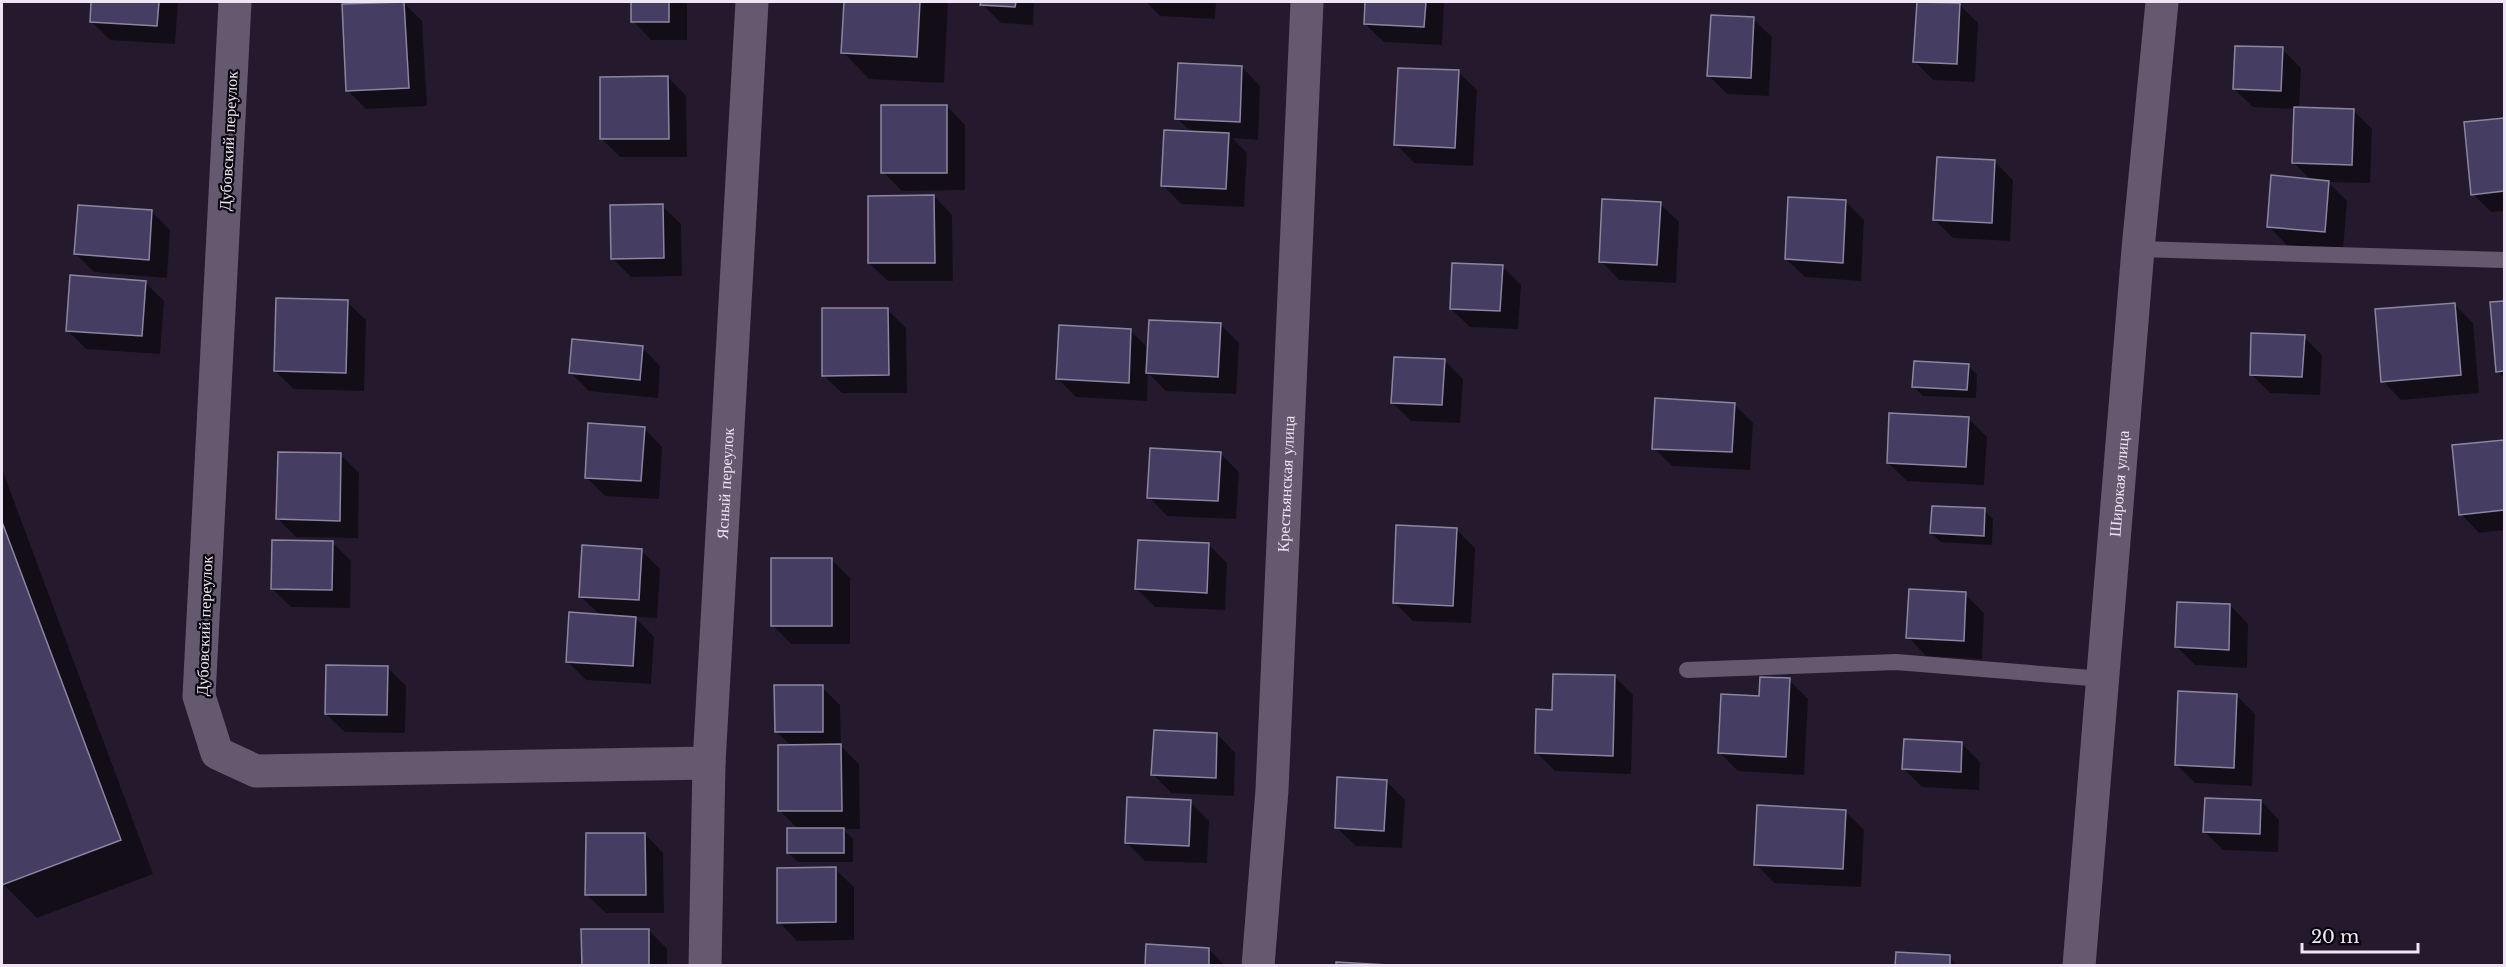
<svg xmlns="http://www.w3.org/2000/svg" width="2506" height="967" font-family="'Libre Baskerville',serif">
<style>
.shadow{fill:#0007}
.building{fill:#453e62;stroke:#8a86a0;stroke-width:1.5}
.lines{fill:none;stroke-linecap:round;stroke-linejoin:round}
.lane{stroke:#65596f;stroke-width:16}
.street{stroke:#65596f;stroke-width:33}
.labels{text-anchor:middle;stroke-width:4.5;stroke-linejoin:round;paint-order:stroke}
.street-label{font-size:16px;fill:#ede5f3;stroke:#0b070f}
</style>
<rect width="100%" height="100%" fill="#251a2d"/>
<path class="shadow" d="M93,2H178L175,44L110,40L91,21Z
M632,2H687V40H651L633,21Z
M845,2H948L944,83L869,79L843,52Z
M982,2H1034L1033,25L1001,23L982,4Z
M1146,2H1216L1215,19L1160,16Z
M1366,2H1444L1442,45L1384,42L1365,24Z
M404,3L422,21L427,106L366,109L347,90Z
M1960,5L1978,23L1975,82L1933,80L1915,61Z
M1753,19L1772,37L1769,96L1727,94L1708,75Z
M2282,49L2301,68L2299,109L2353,110L2372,129L2370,183L2328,182L2347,201L2343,250L2287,245L2268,226L2311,180L2294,163L2296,109L2253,107L2234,89Z
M1242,67L1260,86L1258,140L1232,138L1247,153L1244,207L1181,204L1163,185L1192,133L1177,118Z
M1458,72L1477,90L1473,166L1414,163L1396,144Z
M668,77L686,96L687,157H620L602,139Z
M947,106L965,125V190L902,191L883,172Z
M2504,119V211L2491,212L2473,194L2465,124Z
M1995,162L2013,180L2010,241L1953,238L1934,219Z
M934,196L952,215L953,281H888L869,263Z
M1846,202L1864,220L1861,281L1805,277L1786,259Z
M1660,204L1679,222L1676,283L1619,280L1601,261Z
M662,206L681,224L682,276L631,277L612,258Z
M152,212L170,230L167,278L94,272L76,254Z
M1502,266L1521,285L1518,329L1470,327L1451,309Z
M145,282L164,301L160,354L86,349L67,330Z
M347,302L366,320L364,391L294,389L275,371Z
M2504,303V378L2497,371L2492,304Z
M2454,304L2473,323L2479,393L2401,400L2383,381Z
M887,309L906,328L907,393H842L823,375Z
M1221,325L1239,343L1236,394L1166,391L1148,373L1147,401L1076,397L1058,379L1131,331L1149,349Z
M2304,337L2322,355L2320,395L2270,393L2251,374Z
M642,347L660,366L658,398L589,391L570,372Z
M1444,360L1463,379L1460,423L1411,421L1393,403Z
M1968,365L1977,375L1976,398L1923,396L1914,387Z
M1734,404L1753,423L1750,470L1672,466L1654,448Z
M1969,419L1987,437L1984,485L1907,481L1888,463Z
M644,428L662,447L659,499L605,496L586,477Z
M2504,441V530L2479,533L2461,514L2454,447Z
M1220,453L1239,472L1236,519L1167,516L1149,497Z
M341,455L359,473L358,538L296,537L278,519Z
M2,469L153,874L37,918L3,884L2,880Z
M1984,510L1993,519L1992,545L1941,542L1931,533Z
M1456,529L1475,548L1471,623L1413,621L1394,602Z
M333,543L351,561L350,608L291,607L272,589Z
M1209,545L1227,563L1225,610L1155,607L1137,589Z
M641,550L660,569L657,618L635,617L654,637L651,684L586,680L567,661L600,615L580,596Z
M831,559L850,578V644H791L773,625Z
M1965,594L1984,613L1982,659L1926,656L1908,637Z
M2230,605L2248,624L2247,668L2195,665L2177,647Z
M387,667L406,686L405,733L345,732L326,714Z
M1615,677L1633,695L1631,774L1555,771L1537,753L1553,711Z
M1789,680L1808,699L1804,775L1738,771L1720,753L1760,698Z
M822,687L840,705L841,746L859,764L860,829H843L853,839V862H798L788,853L799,830L780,811L791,746L776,731Z
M2236,695L2255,714L2252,786L2195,783L2177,765Z
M1217,734L1235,753L1234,796L1171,793L1153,774Z
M1962,744L1980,762L1979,790L1922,787L1904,769Z
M1386,781L1405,800L1402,848L1356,846L1337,828Z
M2261,801L2279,820L2278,852L2223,850L2205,832Z
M1190,802L1209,821L1207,863L1145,861L1126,842Z
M1845,811L1864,830L1861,887L1774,883L1756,864Z
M645,834L663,853L664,913H606L587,895Z
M835,869L854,887V940L797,941L779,922Z
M649,930L667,949V966H583Z
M1209,949L1225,966H1146Z
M1949,957L1958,966H1896Z"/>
<path class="building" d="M91,2H159L157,26L90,22Z
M404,2L409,88L346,91L342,4Z
M631,2H669V22H631Z
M844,2H920L917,57L841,53Z
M981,2H1016L1015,7L980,5Z
M1365,2H1426L1424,27L1364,24Z
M1917,2L1960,3L1957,64L1913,62Z
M1711,15L1754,17L1751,78L1707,76Z
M2235,46L2283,47L2281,91L2233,89Z
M1178,63L1242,66L1240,122L1175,119Z
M1398,68L1459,70L1455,148L1394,145Z
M668,76L669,139H600V77Z
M881,105H947V173H881Z
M2294,107L2354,109L2352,165L2292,163Z
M2504,118V191L2471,195L2464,122Z
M1164,130L1229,133L1226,189L1161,186Z
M1937,157L1995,160L1992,223L1933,220Z
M2271,175L2329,181L2325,232L2267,227Z
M934,195L935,263H868V196Z
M1788,197L1846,200L1843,263L1785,259Z
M1602,199L1661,202L1657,265L1599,262Z
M663,204L664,258L611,259L610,205Z
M78,205L152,210L149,260L74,254Z
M1452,263L1503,265L1500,311L1450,309Z
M70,275L146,281L142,336L66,331Z
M276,298L348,300L346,373L274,371Z
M2504,301V371L2496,372L2490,302Z
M2455,303L2461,375L2381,382L2375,309Z
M822,308H888L889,375L822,376Z
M1149,320L1221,323L1218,377L1146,373Z
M1059,325L1131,329L1129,383L1056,379Z
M2251,333L2305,335L2302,377L2250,375Z
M572,339L643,346L640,380L569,373Z
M1394,357L1445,359L1442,405L1391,403Z
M1914,361L1969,364L1967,390L1912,387Z
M1655,398L1735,403L1732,452L1652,449Z
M1889,413L1969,417L1966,467L1887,463Z
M588,423L645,427L641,481L585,478Z
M2504,440V510L2459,515L2452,445Z
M1150,448L1221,452L1218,501L1147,498Z
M278,452L341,453L340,521L276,519Z
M1932,506L1985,508L1984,536L1930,533Z
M2,522L121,840L2,885Z
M1396,525L1457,528L1453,606L1393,603Z
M272,540L333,541L332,590L271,589Z
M1138,540L1209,543L1207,593L1135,589Z
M582,545L642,549L639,600L579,597Z
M771,558H832V626H771Z
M1909,589L1966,592L1964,641L1906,638Z
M2177,602L2230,604L2229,650L2175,647Z
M569,612L636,617L633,666L566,662Z
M326,665L388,666L387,715L325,714Z
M1553,674L1615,675L1613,756L1535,753L1536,709L1552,710Z
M1760,677L1790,678L1786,757L1718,753L1721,694L1759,696Z
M774,685H823V732H775Z
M2178,691L2237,694L2234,768L2175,765Z
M1154,730L1217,733L1216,778L1151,775Z
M1904,739L1962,742L1961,772L1902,769Z
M841,744L842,811H778V745Z
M1337,777L1387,780L1384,831L1335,828Z
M1127,797L1191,800L1189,846L1125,843Z
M2205,798L2261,800L2260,834L2203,832Z
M1757,805L1846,810L1843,869L1754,865Z
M787,828H844V853H787Z
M586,833H645L646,895H585Z
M836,867V922L777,923V868Z
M581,929H649V966H582Z
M1146,944L1209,948V966H1145Z
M1896,952L1950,955V966H1895Z
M1336,962L1406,966H1336Z"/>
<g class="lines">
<path class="lane" d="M2138,249L2504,260
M1687,670L1896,662L2103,679"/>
<g class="street">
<path d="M235,2L199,696L217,753L256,771L709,763"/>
<path id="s1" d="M705,966L709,763L752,2"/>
<path id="s2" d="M1258,966L1272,790L1307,2"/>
<path id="s3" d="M2079,966L2138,249L2162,2"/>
</g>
</g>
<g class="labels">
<g class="street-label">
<text transform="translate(228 141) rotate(-87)" y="6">Дубовский переулок</text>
<text dy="6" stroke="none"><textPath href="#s1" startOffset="483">Ясный переулок</textPath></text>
<text dy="6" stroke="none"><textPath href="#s3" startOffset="484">Широкая улица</textPath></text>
<text dy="6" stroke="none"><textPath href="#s2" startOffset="483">Крестьянская улица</textPath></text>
<text transform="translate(204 626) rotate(-88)" y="6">Дубовский переулок</text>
</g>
</g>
<rect width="2506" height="967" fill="none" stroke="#ede5f3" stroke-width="6"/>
<path d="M2302 943v9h116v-9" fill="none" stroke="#ede5f3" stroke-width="3"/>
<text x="2311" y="943" font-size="18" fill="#ede5f3" stroke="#0b070f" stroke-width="4.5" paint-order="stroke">20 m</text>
</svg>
